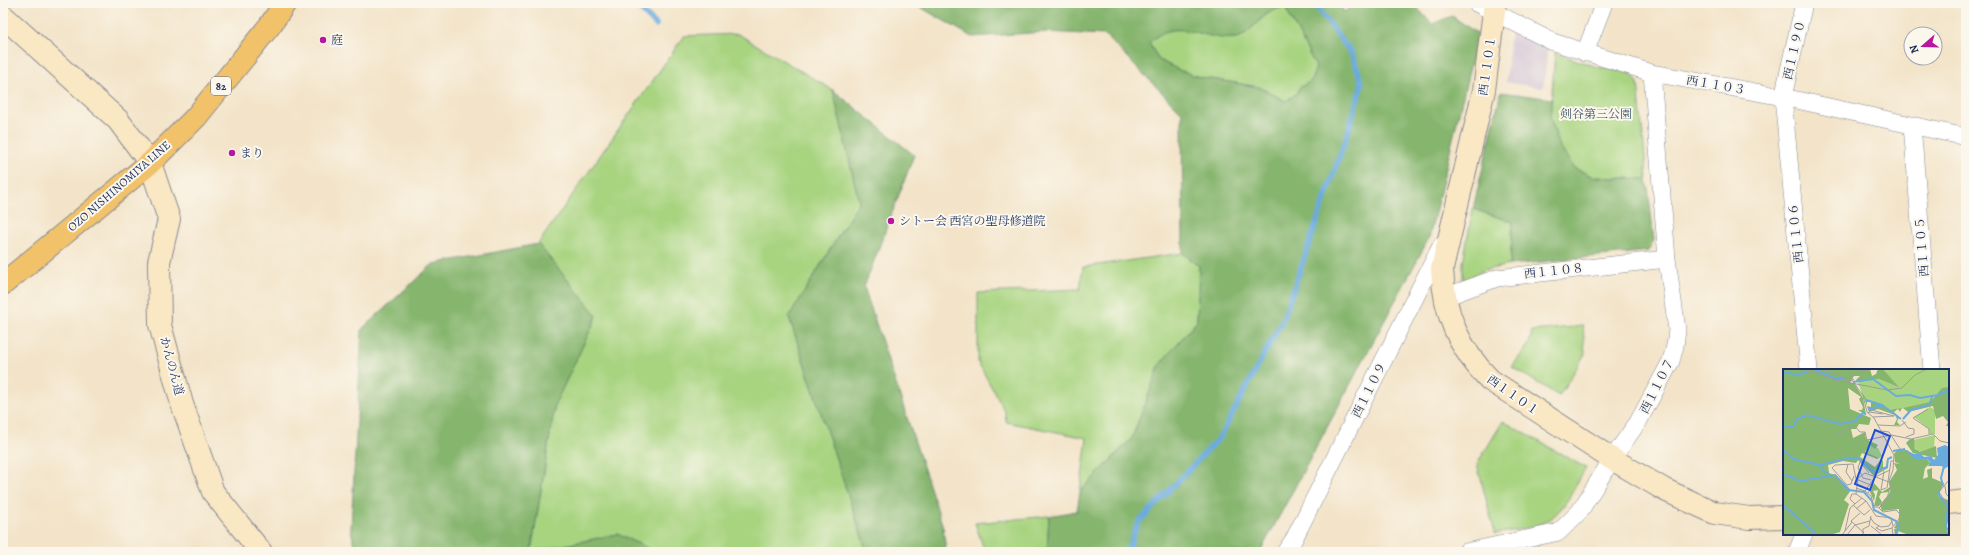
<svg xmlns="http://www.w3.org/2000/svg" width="1969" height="555" font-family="Alegreya,'Noto Serif JP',serif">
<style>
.industrial{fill:#cebed1}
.green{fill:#a8d480;stroke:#62826f}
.forest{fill:#86b66e;stroke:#507266;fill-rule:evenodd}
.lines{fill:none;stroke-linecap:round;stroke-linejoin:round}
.stream{stroke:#6aabde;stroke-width:5.5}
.street-casing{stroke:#878a94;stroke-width:18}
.secondary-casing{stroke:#878a94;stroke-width:24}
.primary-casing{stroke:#878a94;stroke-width:24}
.street{stroke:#fff;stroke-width:17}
.secondary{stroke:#fae7c3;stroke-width:22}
.primary{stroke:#f2c26a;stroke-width:22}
.poi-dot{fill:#b5179e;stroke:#fbf7ec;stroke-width:1.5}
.labels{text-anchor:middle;stroke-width:4;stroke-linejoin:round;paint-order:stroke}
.shield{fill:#fbf7ec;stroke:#5e6b89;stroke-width:1}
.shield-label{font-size:11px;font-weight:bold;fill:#1b2f5e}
.poi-label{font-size:12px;fill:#1b2f5e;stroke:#fbf7ec;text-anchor:start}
.street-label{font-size:12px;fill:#1b2f5e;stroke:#fbf7ec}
.park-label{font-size:12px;fill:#3e5866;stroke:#fbf7ec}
.inset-river{fill:none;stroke:#6aabde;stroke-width:2}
.inset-road{fill:none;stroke:#9d9c9e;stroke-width:1}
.view{fill:#1d4ed8;fill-opacity:0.15;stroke:#1d4ed8;stroke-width:2}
.inset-edge{fill:none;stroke:#1b2f5e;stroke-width:2}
</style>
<rect width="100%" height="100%" fill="#fbf7ec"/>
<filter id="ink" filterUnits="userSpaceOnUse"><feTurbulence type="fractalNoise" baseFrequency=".025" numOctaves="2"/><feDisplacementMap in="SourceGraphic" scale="8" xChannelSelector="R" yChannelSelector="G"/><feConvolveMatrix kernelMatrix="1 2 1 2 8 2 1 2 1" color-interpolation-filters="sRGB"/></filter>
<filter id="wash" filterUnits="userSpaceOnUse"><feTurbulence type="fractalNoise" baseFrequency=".012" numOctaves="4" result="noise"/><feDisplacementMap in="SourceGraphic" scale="16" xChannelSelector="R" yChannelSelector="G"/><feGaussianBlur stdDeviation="0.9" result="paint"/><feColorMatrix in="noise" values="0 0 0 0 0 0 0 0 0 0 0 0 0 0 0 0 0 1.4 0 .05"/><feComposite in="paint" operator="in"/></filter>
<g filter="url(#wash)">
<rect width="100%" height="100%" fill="#f3e4c9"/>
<path class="industrial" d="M1511,31L1522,34L1548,48L1543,88L1506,82Z"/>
<path class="green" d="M1285,7L1316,67L1312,81L1299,88L1296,94L1286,101L1259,87L1199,77L1179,70L1159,60L1149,42C1152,39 1156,34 1160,32C1183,21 1211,41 1236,38C1249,37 1263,9 1285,7Z
M738,34L833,90L859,202L789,317L867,552H656L617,534L531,552L555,404L597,316L538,244L684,36Z
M1555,53L1597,67L1631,73L1638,83L1647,179L1594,177L1574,168L1560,147L1550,117Z
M1473,209L1513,222L1510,265L1484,270L1463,281V262Z
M1183,253L1199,266L1197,321L1160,364L1132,438L1080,492L1087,438L1006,422L1005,412L978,362V293L1080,289L1083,267Z
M1583,326L1585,354L1559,396L1512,367L1529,344L1532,331Z
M1503,421L1586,468C1575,486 1563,515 1543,523C1529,529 1510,531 1495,534L1477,464Z
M1049,516L1047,552H985L975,523Z"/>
<path class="forest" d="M913,3H1339L1344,12L1358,3H1413L1432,24L1452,16L1478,34L1429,238L1260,552H1047L1049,516L1077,511L1080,492L1132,438L1160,364L1197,321L1199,266L1183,253L1182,113L1105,35L1046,32L972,37ZM1285,7L1316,67L1311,81L1299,88L1296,94L1286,101L1259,87L1199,77L1179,70L1159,60L1149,43C1177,14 1203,42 1236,38C1249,37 1263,8 1285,7Z
M833,90L914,155L864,287L943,527L946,552H867L789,317L859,202Z
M1501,92L1552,99L1550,117L1560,147L1574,168L1594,177L1647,179L1654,240L1649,251L1510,265L1513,222L1473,209Z
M538,244L597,316L555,404L531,552H355L351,528L362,329L433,264Z
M617,534L656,552H534Z"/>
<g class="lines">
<path class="stream" d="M634,3L656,25
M1127,552L1138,523L1220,437L1283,319L1348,132L1362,83L1352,54L1314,3"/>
</g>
</g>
<g filter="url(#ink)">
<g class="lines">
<g class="street-casing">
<path id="street" d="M1476,3L1553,42L1652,73L1783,97L1966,137
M1804,3L1783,97L1809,370
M1585,53L1604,3
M1912,125L1932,370
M1445,297L1497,278L1667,259
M1285,552L1294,539L1441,246
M1466,552L1559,532L1580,511L1612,459L1638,422L1671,361L1675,346L1677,330L1667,259L1652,73
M1797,552L1804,534"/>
</g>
<g class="secondary-casing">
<path id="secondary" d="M1495,3L1484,90L1442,269C1444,314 1459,349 1490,380L1612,459L1665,490L1715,513L1749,518L1784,517
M3,16L118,120L150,163L169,219L159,262L160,325L182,404L213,492L261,552
M1948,503L1966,501"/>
</g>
<g class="primary-casing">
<path id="primary" d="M3,284L150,163L196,117L271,24L285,3"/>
</g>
<use href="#street" class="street"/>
<use href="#secondary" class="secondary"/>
<use href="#primary" class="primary"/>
</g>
</g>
<g class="poi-dot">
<circle cx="323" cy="40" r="4"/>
<circle cx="232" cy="153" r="4"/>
<circle cx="891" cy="221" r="4"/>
</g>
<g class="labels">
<rect class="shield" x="211" y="77" width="20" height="18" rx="3"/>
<g class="shield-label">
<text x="221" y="90">82</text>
</g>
<g class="poi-label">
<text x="331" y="44">庭</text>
<text x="240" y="157">まり</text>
<text x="899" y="225">シトー会 西宮の聖母修道院</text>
</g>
<g class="street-label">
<text transform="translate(1794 50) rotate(-77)" y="4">西１１９０</text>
<text transform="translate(1487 66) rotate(-82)" y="4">西１１０１</text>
<text transform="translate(1716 85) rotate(10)" y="4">西１１０３</text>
<text transform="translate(119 186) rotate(-41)" y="4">OZO NISHINOMIYA LINE</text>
<text transform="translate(1796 233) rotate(-96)" y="4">西１１０６</text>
<text transform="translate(1922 247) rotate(-95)" y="4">西１１０５</text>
<text transform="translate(1554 271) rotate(-6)" y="4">西１１０８</text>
<text transform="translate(172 366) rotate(75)" y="4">かんのん道</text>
<text transform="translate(1657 386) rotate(-63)" y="4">西１１０７</text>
<text transform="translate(1369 390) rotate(-63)" y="4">西１１０９</text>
<text transform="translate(1513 395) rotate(35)" y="4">西１１０１</text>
</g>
<g class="park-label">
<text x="1596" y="118">剣谷第三公園</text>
</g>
</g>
<g transform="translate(1783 369)">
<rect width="166" height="166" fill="#f3e4c9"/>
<path d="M100,0H166V18L152,26L147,33L133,38L105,41L97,35L84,31L75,15L76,12L96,10L117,19ZM147,38L152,41V65H146V60L131,48ZM152,66L151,79L139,84L133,81L130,71ZM87,76L95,79L99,87L96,89L83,85Z" fill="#a8d480"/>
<path d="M0,0H87L89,7L93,5L95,0H100L117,19L96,10L74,13L73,11L77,7H71L67,14H71L80,29L83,46L75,41H79L80,38L76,30L78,28L65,19L67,40L88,49L86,56L76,55L73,60H68L70,69L82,63L83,70L95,76L92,80L87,76L82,83L96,89L94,90L79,84L77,88L92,98L96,93L100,91V99L103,98L104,90L109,88L105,90V99L91,107L75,91L73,94L60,92L45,96L46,104L54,107L68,121L61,131L66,135L57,163L47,166H0ZM166,18V57H163L165,53L160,47L153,50L150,37L125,43L120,39L147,33L159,19ZM77,19L84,31L97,35L105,41L119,39L117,43L115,40L111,43L116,48L114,53L117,56H111L114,50L112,46L95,40L86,43L84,37L88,38V33H84V37ZM127,70H131L132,80L137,83L153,77L154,89L130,84L123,74ZM115,80L124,81L133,89L144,90L147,94L142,99L140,110L145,108L144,101L149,99V109L161,114L155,127L165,131L166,150L163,158L166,166H126L115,162L112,166L111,160H114L111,159L116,151V140L99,142L97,136L108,122L106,113L114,101L111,94L117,95L112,93L111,85ZM91,114L99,123L107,118V121L104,128L105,123L98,124L96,128L99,133L96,137H91L95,121L90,122L92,126L91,132L87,123Z" fill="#86b66e"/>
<path d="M162,76L166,78V97L161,100L159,97H145L147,93L144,90H132L121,80L131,85L137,84L141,88L148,87L151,91L155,86L154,79Z" fill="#6aabde"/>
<path class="inset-river" d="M31,0L53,10H61M0,3L15,6L25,2M70,13L90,10L113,27L127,26L137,29L155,26L166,21M83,31L99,36L118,50M85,40L99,37M120,50L128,41L146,36L150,26M0,58H10L14,50L24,46L57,55L72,52L80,44L83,45M0,81L11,90L37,96L66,89L76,90L91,103L104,98L105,90L109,88M110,82L122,80M37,96L39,101L46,105M0,105L17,112L52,106L66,121L81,123L89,132L91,141L113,152L116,158L113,166M160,117L158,109L161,97M156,122V126L165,138L163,158L166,162M0,136L34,166"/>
<path class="inset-road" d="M21,0L53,11L104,21L119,19L132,6L144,0M40,1L70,12L80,27L84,43L91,49L111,86L110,101L106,112L108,122L104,131L96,139L100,143L113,141L117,145L116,150L109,159L110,166M71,11L68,9L73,3L89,0M145,40L130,49L146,60V65M86,43L100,45M85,44L88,41L111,47L90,48M119,51L125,59L131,60V65L123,68M95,56L117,57L123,53M98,62L106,63L117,80M54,63L58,64L71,56L77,63H82L84,71L108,66L128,70L150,65L157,72L166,74M65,95L63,103L69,112M75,99L77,93L86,104M75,99L80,109L88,111M101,102L98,121L103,119M71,107L68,115L64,116L49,99L52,96L70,95L73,110L90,117L85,124M166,111L156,123L166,138M162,117L163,125L166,128M73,119L82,122L88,127L91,138H96M104,119L108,92H110M82,122L92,108L107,101M73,125L75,109L82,104L106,113M72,135L67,130L69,125H73L83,132L93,147L108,149L110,157M70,136L81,146L87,141M73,140L83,132M77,144L68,152L81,164M87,148L91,154L98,158L106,157L109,152M88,157L99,166M96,157L93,159L99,162L109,159M62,162L67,139L79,129M80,165V160L86,157L88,147M59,166L69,153M64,166L72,156L87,152"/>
<path class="view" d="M92,61L107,67L87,121L72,115Z"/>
<rect width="166" height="166" class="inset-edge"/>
</g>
<rect width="1969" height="555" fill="none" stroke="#fbf7ec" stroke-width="16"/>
<g transform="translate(1923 46) rotate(250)"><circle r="19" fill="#fbf7ec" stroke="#a1a7b3"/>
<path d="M0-3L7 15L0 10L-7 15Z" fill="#b5179e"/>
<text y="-6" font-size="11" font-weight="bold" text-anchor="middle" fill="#1b2f5e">N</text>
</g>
</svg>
